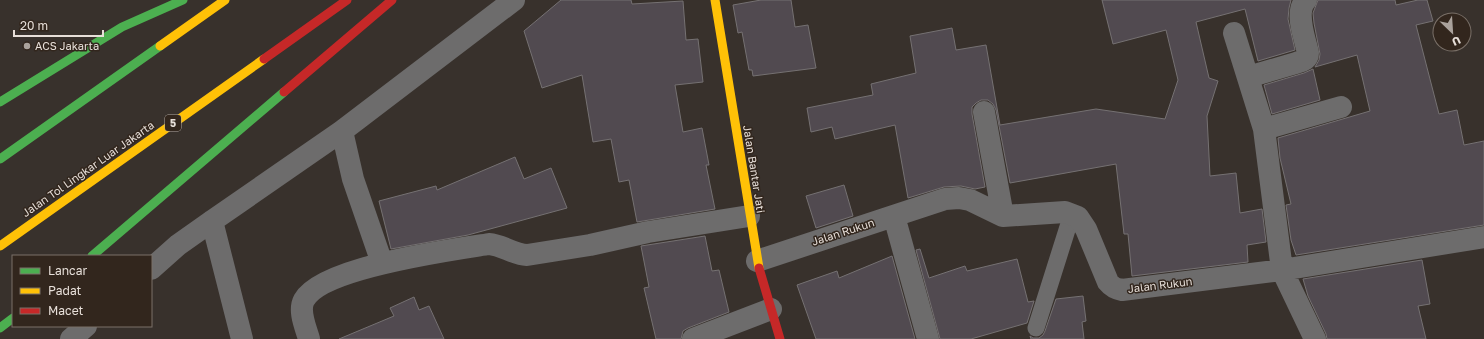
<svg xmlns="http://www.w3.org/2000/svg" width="1484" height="339" font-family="'Golos Text',sans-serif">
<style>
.building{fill:#514a50;stroke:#757172}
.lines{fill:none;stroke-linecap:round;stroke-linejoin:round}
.lane{stroke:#6d6c6c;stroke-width:17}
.street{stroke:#6d6c6c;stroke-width:22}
.fast{stroke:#4caf50;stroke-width:9}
.slow{stroke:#ffc107;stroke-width:9}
.jam{stroke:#c62828;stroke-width:9}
.poi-dot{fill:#aaa29c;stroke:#32261d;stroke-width:1.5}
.labels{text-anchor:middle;stroke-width:3;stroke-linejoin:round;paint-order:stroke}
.shield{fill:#32261d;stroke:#b1a8a1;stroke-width:1}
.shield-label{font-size:10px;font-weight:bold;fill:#e7dfd9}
.poi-label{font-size:11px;fill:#e7dfd9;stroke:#32261d;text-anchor:start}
.street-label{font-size:11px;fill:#e7dfd9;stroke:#32261d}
</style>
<rect width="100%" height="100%" fill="#38312c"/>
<path class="building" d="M561,0H631L632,4L683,1L686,40L698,39L703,82L675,85L683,132L702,128L709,165H706L715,209L637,222L629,180L619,182L611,139L593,142L582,75L542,88L524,31Z
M761,0H791L795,27L808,25L816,68L753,76L752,70H749L742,32L738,33L733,5Z
M1102,0H1291L1289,8L1288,19L1295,50L1258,61L1245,9L1196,22L1209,78L1218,81L1207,116L1210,176L1236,173L1240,213L1262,209L1266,242L1247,245L1248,262L1132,276L1128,234H1124L1116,164L1010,183L996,110L993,104L988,100H981L976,103L972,107V114L985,187L975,189L961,186L944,187L908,198L895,125L835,139L832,127L811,132L807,108L873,95L871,84L916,73L910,36L952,28L956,50L986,45L1000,125L1096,109L1165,119L1178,80L1166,30L1113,44Z
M1318,0H1395L1396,5L1418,0H1427L1433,21L1416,25L1439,114L1457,110L1464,145L1484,141V225L1296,255L1291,240L1286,205L1291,204L1280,158L1278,138L1370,111L1357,55L1315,67L1319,60L1320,54L1314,23L1313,13Z
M1313,69L1320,100L1272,114L1264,85L1304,73Z
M515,157L524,179L551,168L567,208L468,235L391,249L379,201L436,186L437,190Z
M844,185L853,216L816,228L806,196Z
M705,236L712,271L719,270L729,312L688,328L683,331L681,339H656L644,288L649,287L641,246Z
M920,249L929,278L965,266L967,271L1017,259L1028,302L1034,301L1027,323L971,339H940L916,250Z
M892,256L915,339H816L797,285L837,271L839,278Z
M1422,260L1430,304L1418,306L1426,339H1327L1326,334L1308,296L1303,279Z
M1083,296L1086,321L1082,322L1084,339H1031L1030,336L1033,338H1039L1043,335L1045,331L1056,299Z
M414,297L419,310L429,306L444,339H339L394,316L390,308Z"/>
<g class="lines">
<path class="lane" d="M1036,328L1072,214"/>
<path class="street" d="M1234,33L1264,129L1282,270L1315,339
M1248,77L1296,63C1302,61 1308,60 1308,53C1305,38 1294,12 1306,0
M984,112L1003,216
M1264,129L1341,107
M342,131L353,179L382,263
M894,216L928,339
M212,221L242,339
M757,261L945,199L959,198L970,200L1003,216L1065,212L1078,217L1086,229L1108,282C1112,287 1115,289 1122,290L1282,270L1484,237
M151,269L178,245L212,221L342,131L514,0
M71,339L86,326
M309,339C306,328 298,311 304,300C322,267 451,250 489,244C502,245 513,254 527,255L590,245L648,232L749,216
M693,339L771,309"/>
<path class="fast" d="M0,102L122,27L183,0
M0,159L160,46
M92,256L284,92
M0,328L13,318"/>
<path class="slow" d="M715,0L759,268
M160,46L225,0
M0,246L264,59"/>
<path class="jam" d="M264,59L347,0
M284,92L392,0
M759,268L780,339"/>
</g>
<circle class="poi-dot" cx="27" cy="46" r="4"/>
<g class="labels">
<rect class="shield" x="165" y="115" width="16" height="16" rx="3"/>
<g class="shield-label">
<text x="173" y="127">5</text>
</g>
<g class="poi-label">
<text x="35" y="50">ACS Jakarta</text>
</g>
<g class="street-label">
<text transform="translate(88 169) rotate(-35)" y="4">Jalan Tol Lingkar Luar Jakarta</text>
<text transform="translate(754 169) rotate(81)" y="4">Jalan Bantar Jati</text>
<text transform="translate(843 232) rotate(-18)" y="4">Jalan Rukun</text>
<text transform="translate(1160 285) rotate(-7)" y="4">Jalan Rukun</text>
</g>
</g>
<rect x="12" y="255" width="140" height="72" fill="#32261d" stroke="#7a7068"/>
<rect x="20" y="268" width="20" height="6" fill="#4caf50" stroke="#7a7068"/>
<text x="48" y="275" font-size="12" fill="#e7dfd9">Lancar</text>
<rect x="20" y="288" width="20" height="6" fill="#ffc107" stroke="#7a7068"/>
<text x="48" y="295" font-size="12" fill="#e7dfd9">Padat</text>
<rect x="20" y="308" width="20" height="6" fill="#c62828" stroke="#7a7068"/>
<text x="48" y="315" font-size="12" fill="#e7dfd9">Macet</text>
<g transform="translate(1452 32) rotate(155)"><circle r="19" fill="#32261d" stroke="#7a7068"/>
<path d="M0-3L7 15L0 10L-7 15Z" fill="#aaa29c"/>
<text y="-6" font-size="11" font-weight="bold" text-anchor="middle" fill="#e7dfd9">U</text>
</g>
<path d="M14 30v6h89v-6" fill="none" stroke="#e7dfd9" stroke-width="2"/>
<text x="20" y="30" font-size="12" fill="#e7dfd9" stroke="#32261d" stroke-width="3" paint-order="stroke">20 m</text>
</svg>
